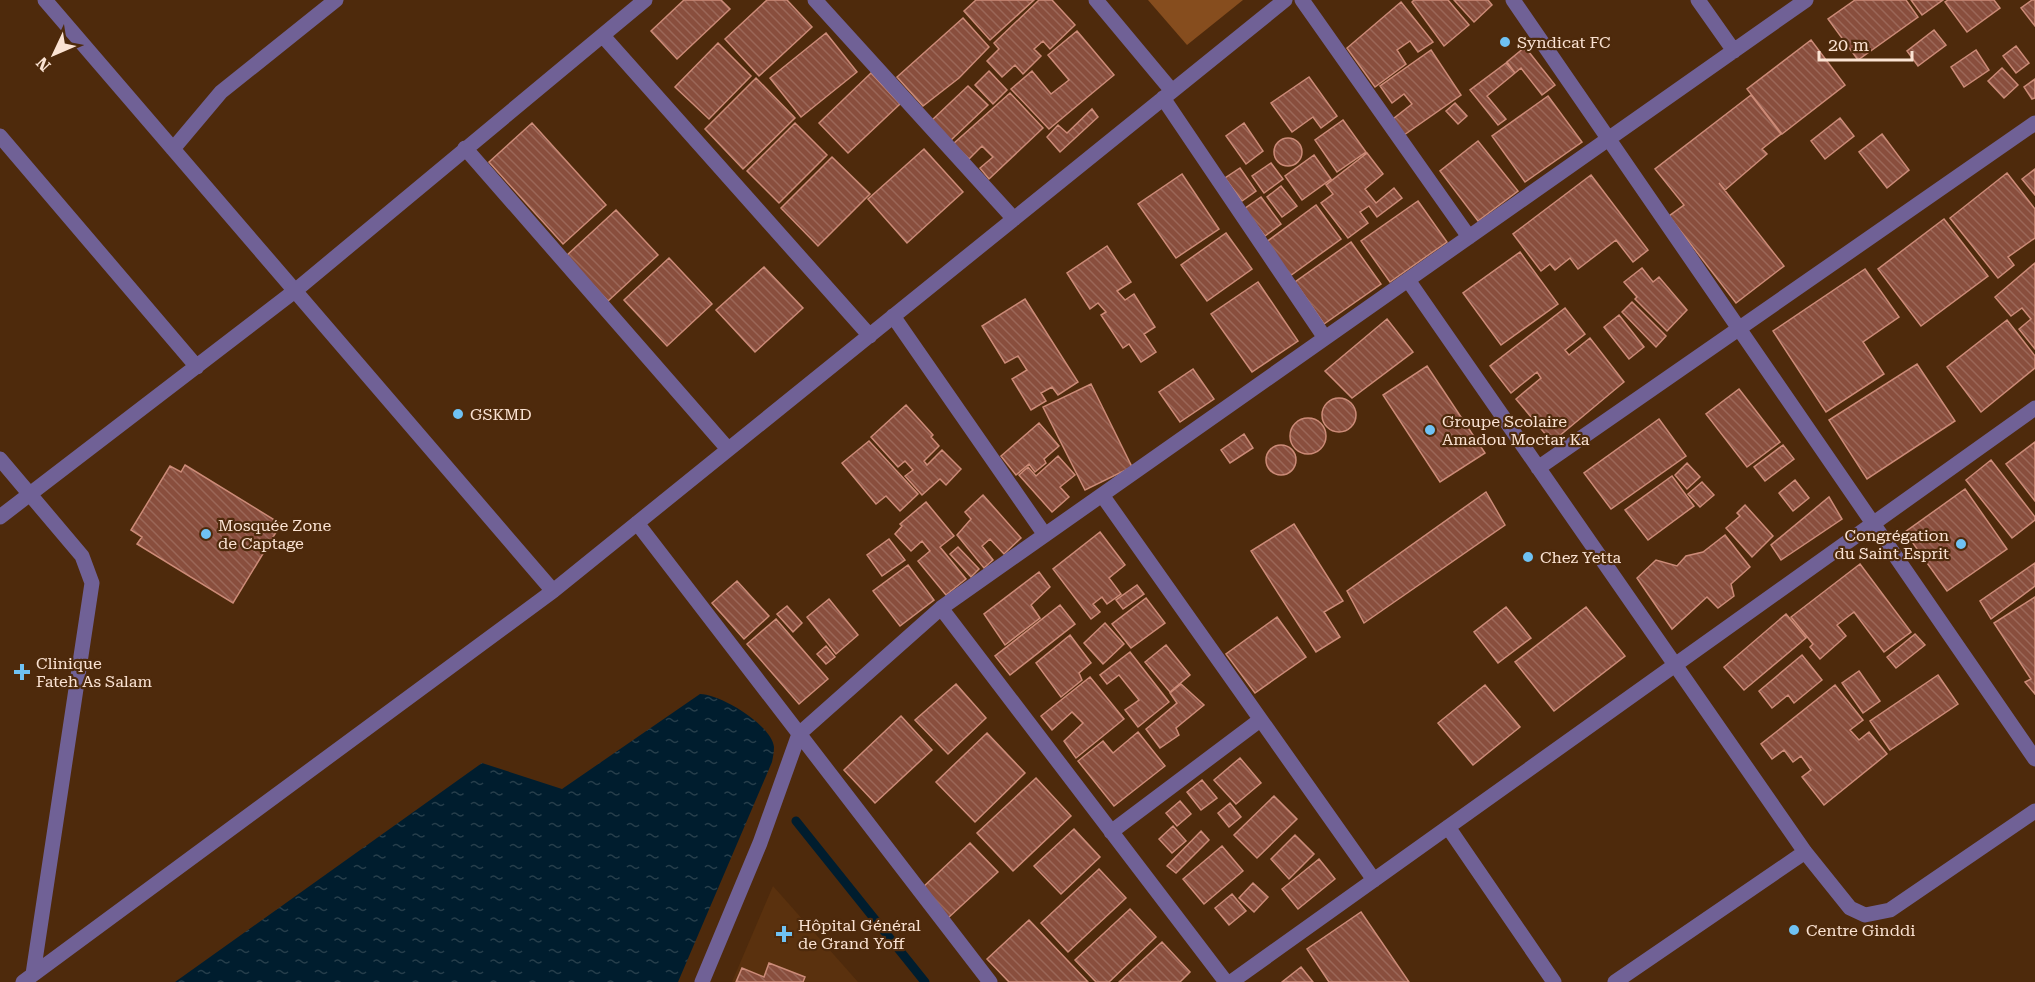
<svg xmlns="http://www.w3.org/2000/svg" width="2035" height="982" font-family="'Roboto Serif',serif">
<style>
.built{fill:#5a310e}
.grass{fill:#864d1e}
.water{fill:url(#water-ripples)}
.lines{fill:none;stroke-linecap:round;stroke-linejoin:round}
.stream{stroke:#001d2e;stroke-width:9}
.building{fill:url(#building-back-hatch);stroke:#cc8b78;stroke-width:1.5}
.minor{stroke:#706196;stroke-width:15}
.poi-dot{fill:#6fc2f4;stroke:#4e2a0c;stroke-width:2}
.labels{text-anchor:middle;stroke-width:4.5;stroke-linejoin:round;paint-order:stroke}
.poi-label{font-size:16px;fill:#fbe3d3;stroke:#4e2a0c;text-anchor:start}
</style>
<defs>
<pattern id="water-ripples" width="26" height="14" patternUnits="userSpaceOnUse" patternTransform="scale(1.5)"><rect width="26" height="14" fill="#001d2e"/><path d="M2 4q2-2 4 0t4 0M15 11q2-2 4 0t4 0" fill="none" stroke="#263e4b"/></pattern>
<pattern id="building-back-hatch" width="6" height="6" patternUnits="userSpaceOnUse" patternTransform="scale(1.5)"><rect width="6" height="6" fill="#894e3d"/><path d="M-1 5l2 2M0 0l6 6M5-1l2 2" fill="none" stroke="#9b6758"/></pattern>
</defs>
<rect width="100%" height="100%" fill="#4e2a0c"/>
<path class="built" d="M773,886L858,982H732Z"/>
<path class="grass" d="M1148,0H1243L1187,45Z"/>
<path class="water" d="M700,694C720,694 772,725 774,747C774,752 773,757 772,762L678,982H175L482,763L562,789Z"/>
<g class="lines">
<path class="stream" d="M796,821L925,982"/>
</g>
<path class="building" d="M684,0H721L730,9L677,59L651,31Z
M767,0H787L812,27L759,76L725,39Z
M976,0H1034L990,40L964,11Z
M1039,0H1052L1075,25L1050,49L1043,41L1034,49L1041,56L1023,74L1015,65L1002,77L987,61L999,49L994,43Z
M1414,0H1448L1469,25L1444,46L1412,2Z
M1454,0H1488L1492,5L1474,22Z
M1855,0H1906L1918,17L1858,60L1828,19Z
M1911,0H1943L1922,15Z
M1948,0H1994L2000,8L1967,32L1945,2Z
M2032,0H2035V26L2021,8Z
M1401,2L1433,42L1418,52L1410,41L1397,50L1406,64L1375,87L1347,48Z
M963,18L989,47L959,78L923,106L897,77Z
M1934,30L1946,45L1918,66L1907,51Z
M1077,31L1114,75L1049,129L1011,89L1032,71L1051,94L1069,80L1048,55Z
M826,33L857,72L801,117L770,78Z
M1811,40L1845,85L1782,134L1747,89Z
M718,43L751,76L709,119L675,87Z
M2016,46L2029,63L2016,73L2003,56Z
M1525,47L1555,85L1542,95L1521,68L1515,73L1507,62Z
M1431,50L1461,95L1404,135L1393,119L1412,104L1404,94L1392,103L1380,86Z
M1976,50L1989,70L1964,87L1951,67Z
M1506,63L1515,73L1487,96L1506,119L1498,125L1470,90Z
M2002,68L2018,85L2004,98L1988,81Z
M989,71L1007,90L993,104L975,85Z
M871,73L900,104L848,153L819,123Z
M1309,77L1337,116L1321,128L1313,117L1292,132L1271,103Z
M756,78L795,118L743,169L705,129Z
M2035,79V98L2032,99L2024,87Z
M968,86L988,105L950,141L931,121Z
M1010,93L1043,128L989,179L980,168L993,157L982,146L969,159L953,144Z
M1751,95L1781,134L1762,149L1767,154L1725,190L1719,183L1784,266L1736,303L1669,216L1684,205L1655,169Z
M1548,96L1582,142L1525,182L1492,136Z
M1455,103L1467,116L1458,124L1446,111Z
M1092,109L1098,117L1060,152L1047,137L1058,125L1067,133Z
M1840,118L1854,136L1825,159L1811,141Z
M1343,120L1366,152L1337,172L1315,140Z
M532,123L606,205L563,244L489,162Z
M795,123L827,155L779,203L747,171Z
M1244,123L1263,151L1246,164L1226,136Z
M1882,134L1909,170L1887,188L1859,152Z
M1274 152a14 14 0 1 1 28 0a14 14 0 1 1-28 0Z
M1478,141L1518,191L1478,221L1440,171Z
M924,149L963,192L907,243L868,199Z
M1367,153L1383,174L1365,189L1376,203L1394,188L1402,198L1377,217L1369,206L1360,212L1368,223L1348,238L1321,203L1333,194L1326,185Z
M1314,155L1331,179L1302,200L1285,176Z
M832,157L870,194L818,246L781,208Z
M1271,163L1283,179L1264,193L1252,176Z
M1240,168L1256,191L1242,201L1225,178Z
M2035,169V195L2022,179Z
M2007,173L2035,209V238L2008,257L2014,265L1998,278L1950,218Z
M1182,174L1219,229L1176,258L1138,204Z
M1591,175L1648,250L1633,262L1616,240L1578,269L1570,258L1555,270L1550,264L1541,271L1513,234Z
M1281,186L1297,206L1282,217L1267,197Z
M1261,197L1281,224L1265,236L1244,209Z
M1418,201L1447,242L1390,282L1361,241Z
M1316,205L1341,239L1290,276L1265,243Z
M616,210L658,255L608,301L566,256Z
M1944,219L1988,276L1921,326L1878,269Z
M1226,233L1252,269L1207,301L1181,265Z
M1351,242L1381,284L1324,324L1295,282Z
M1107,246L1131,282L1117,291L1125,300L1134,294L1155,327L1144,334L1156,352L1141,362L1129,344L1123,348L1101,315L1106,312L1098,303L1090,309L1067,273Z
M1520,252L1558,304L1501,345L1463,293Z
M669,258L712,304L667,346L624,300Z
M2035,263V349L2019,329L2031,319L2022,308L2011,316L1995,297Z
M764,267L803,308L755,352L716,310Z
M1642,268L1653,282L1659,277L1687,310L1667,331L1635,299L1637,297L1624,282Z
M1865,269L1899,317L1863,342L1884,374L1826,412L1773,331Z
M1258,282L1298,341L1252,372L1211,314Z
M1025,299L1078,382L1058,395L1052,387L1041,393L1046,401L1031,410L1012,379L1027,370L1018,356L1005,363L982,326Z
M1632,302L1666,336L1656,347L1622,312Z
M1565,308L1585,334L1565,350L1569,355L1590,338L1624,382L1552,442L1516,399L1541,378L1537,372L1511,393L1490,366Z
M1619,315L1644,347L1629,359L1604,327Z
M1387,319L1413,352L1352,398L1325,371Z
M2007,320L2035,356V368L1981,412L1947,367Z
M1917,364L1955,421L1867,479L1829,420Z
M1427,366L1485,453L1440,482L1383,395Z
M1193,369L1214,399L1180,422L1159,392Z
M1091,384L1132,467L1085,490L1043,407Z
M1739,389L1780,442L1747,467L1706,414Z
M1322 415a17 17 0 1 1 34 0a17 17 0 1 1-34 0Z
M906,405L933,435L931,437L939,446L924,461L927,465L942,450L961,469L946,485L940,479L922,495L905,476L913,470L905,461L898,467L871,437Z
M1290 436a18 18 0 1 1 36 0a18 18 0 1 1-36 0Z
M1659,419L1686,456L1611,509L1584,473Z
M1039,423L1059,446L1044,459L1046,463L1035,472L1029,464L1016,475L1001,456Z
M1244,434L1253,448L1230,463L1221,450Z
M869,441L918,494L900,511L886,496L876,504L842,463Z
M2035,442V501L2006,464Z
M1266 460a15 15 0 1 1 30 0a15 15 0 1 1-30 0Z
M1783,445L1794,459L1765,481L1754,467Z
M1058,456L1075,475L1060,487L1069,497L1052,512L1019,475L1028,467L1036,476Z
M1991,460L2035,517V520L2012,538L1966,480Z
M1687,463L1700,477L1687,489L1675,475Z
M185,465L281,524L233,603L137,544L142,537L131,530L170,466L181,472Z
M1672,476L1694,506L1648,540L1625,510Z
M1795,480L1809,498L1793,511L1779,493Z
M1702,482L1714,495L1700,507L1688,494Z
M1965,489L2007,549L1947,591L1905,532Z
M1486,492L1505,525L1364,623L1347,591Z
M983,495L1021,538L1004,554L990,539L982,546L993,560L984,568L957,535L971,519L965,512Z
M1829,497L1842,519L1781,560L1771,545Z
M926,502L954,536L940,547L966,579L946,595L918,561L930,551L922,541L911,551L895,534L902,526L900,524Z
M1745,505L1773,536L1752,557L1726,528L1740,516L1737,513Z
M1294,524L1343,601L1324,612L1340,637L1316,652L1251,551Z
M1100,532L1125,565L1109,578L1121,594L1107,604L1102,597L1093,604L1100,612L1091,619L1053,569Z
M1725,535L1750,567L1731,584L1734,596L1718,608L1707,597L1672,629L1637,578L1656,560L1677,566L1686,556L1703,552Z
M889,539L905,560L882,576L867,555Z
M958,547L979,569L971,577L950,554Z
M2035,563V586L1991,619L1980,601Z
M1860,564L1911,632L1884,652L1854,612L1837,625L1846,636L1820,659L1810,647L1813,644L1791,617Z
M908,565L934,600L900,626L873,591Z
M1039,572L1050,587L1031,605L1040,618L1005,645L984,614Z
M737,581L769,616L744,639L712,603Z
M1137,585L1144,594L1123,609L1116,600Z
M2035,597V694L2025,682L2031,679L1994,623Z
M1146,598L1165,623L1131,648L1112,624Z
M829,599L858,635L836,654L807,617Z
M1060,605L1075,624L1010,675L995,656Z
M787,606L802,623L793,632L777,614Z
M1506,607L1531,638L1498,663L1474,632Z
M1586,607L1625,656L1554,711L1515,662Z
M1786,614L1806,638L1744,690L1724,667Z
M1277,617L1306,657L1255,693L1226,654Z
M776,619L828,679L799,704L747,644Z
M1105,623L1124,644L1103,664L1084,643Z
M1915,634L1925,645L1896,668L1887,657Z
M1070,635L1091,663L1079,673L1082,680L1061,697L1036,663Z
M1166,645L1190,675L1170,692L1145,662Z
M826,646L835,657L826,664L817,654Z
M1130,652L1169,702L1138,727L1125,710L1139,700L1119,675L1107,684L1100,675Z
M1802,655L1822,680L1794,703L1788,695L1772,708L1759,691Z
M1859,671L1880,701L1863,713L1842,683Z
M1938,675L1958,704L1890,750L1870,721Z
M1090,677L1124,719L1076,758L1064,741L1083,723L1072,712L1052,730L1041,716Z
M956,684L986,718L948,754L915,720Z
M1181,684L1204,705L1176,728L1179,735L1160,748L1146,729L1177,703L1170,693Z
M1485,685L1520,727L1473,765L1438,723Z
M1835,685L1863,720L1850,730L1859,740L1869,732L1887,754L1824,805L1802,777L1811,770L1801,756L1793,762L1784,750L1772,759L1761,744Z
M901,716L932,750L875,803L844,770Z
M1138,732L1165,766L1114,806L1078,761L1103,741L1113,753Z
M987,733L1025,773L975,822L936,782Z
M1240,758L1261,783L1236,804L1214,780Z
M1036,778L1071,816L1013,871L977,833Z
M1202,780L1217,798L1201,810L1187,792Z
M1274,796L1297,819L1257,858L1234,835Z
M1180,801L1191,814L1177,826L1166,813Z
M1230,803L1241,817L1229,827L1218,813Z
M1173,826L1186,841L1172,853L1159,839Z
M1074,829L1100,857L1061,894L1034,866Z
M1201,831L1209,840L1176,873L1167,866Z
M1295,835L1314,854L1289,879L1271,859Z
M970,843L998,872L948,918L921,889Z
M1222,846L1243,871L1204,904L1183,879Z
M1319,859L1335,879L1298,909L1282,889Z
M1099,869L1126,898L1068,952L1041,923Z
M1253,883L1268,897L1254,912L1239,898Z
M1232,894L1246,911L1229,925L1215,908Z
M1130,909L1156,937L1109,982H1096L1075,960Z
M1361,912L1409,982H1329L1307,949Z
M1029,920L1088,982H1009L987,959Z
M1162,942L1190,972L1180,982H1119Z
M769,963L805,977L803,982H736L742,968L764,977Z
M1301,967L1313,982H1282Z"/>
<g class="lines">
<path class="minor" d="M45,0L553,591
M815,0L1014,219
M1096,0L1172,91
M1302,0L1469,237
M1513,0L2035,759
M1698,0L1734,51
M603,36L870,336
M1163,98L1325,338
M0,136L197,367
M465,148L728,449
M173,149L221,92L336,0
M1408,280L1805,852L1850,908L1865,915L1890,910L2035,811
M893,316L1045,535
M0,459L82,556L92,583L33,974
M1538,468L2035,123
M1102,495L1374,880
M0,517L296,290L645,0
M637,523L990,982
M941,608L1226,982
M1448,827L1554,982
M1111,832L1260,720
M23,982L553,591L1285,0
M702,982L760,843L799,734L941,608L1806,0
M1231,982L2035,408
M1615,982L1805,852"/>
</g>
<g class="poi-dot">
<circle cx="1505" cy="42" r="6"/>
<circle cx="458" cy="414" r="6"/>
<circle cx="1430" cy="430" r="6"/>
<circle cx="206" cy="534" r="6"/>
<circle cx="1961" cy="544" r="6"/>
<circle cx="1528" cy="557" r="6"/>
<path d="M19 663h6v6h6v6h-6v6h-6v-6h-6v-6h6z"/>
<circle cx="1794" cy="930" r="6"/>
<path d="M781 925h6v6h6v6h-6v6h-6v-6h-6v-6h6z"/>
</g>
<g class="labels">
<g class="poi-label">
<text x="1517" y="48">Syndicat FC</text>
<text x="470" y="420">GSKMD</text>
<text x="1442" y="427">Groupe Scolaire<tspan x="1442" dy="18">Amadou Moctar Ka</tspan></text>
<text x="218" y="531">Mosquée Zone<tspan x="218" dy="18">de Captage</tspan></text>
<text x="1949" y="541" text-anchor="end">Congrégation<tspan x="1949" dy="18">du Saint Esprit</tspan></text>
<text x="1540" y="563">Chez Yetta</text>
<text x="36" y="669">Clinique<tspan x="36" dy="18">Fateh As Salam</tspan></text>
<text x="798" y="931">Hôpital Général<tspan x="798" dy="18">de Grand Yoff</tspan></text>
<text x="1806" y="936">Centre Ginddi</text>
</g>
</g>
<g transform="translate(54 54) rotate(226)" stroke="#4e2a0c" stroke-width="4.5" paint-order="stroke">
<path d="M0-4.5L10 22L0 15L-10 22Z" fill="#fbe3d3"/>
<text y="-9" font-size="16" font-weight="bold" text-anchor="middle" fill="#fbe3d3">N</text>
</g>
<path d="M1819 51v9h93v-9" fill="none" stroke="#fbe3d3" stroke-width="3"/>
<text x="1828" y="51" font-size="18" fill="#fbe3d3" stroke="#4e2a0c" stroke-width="4.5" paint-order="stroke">20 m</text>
</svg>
